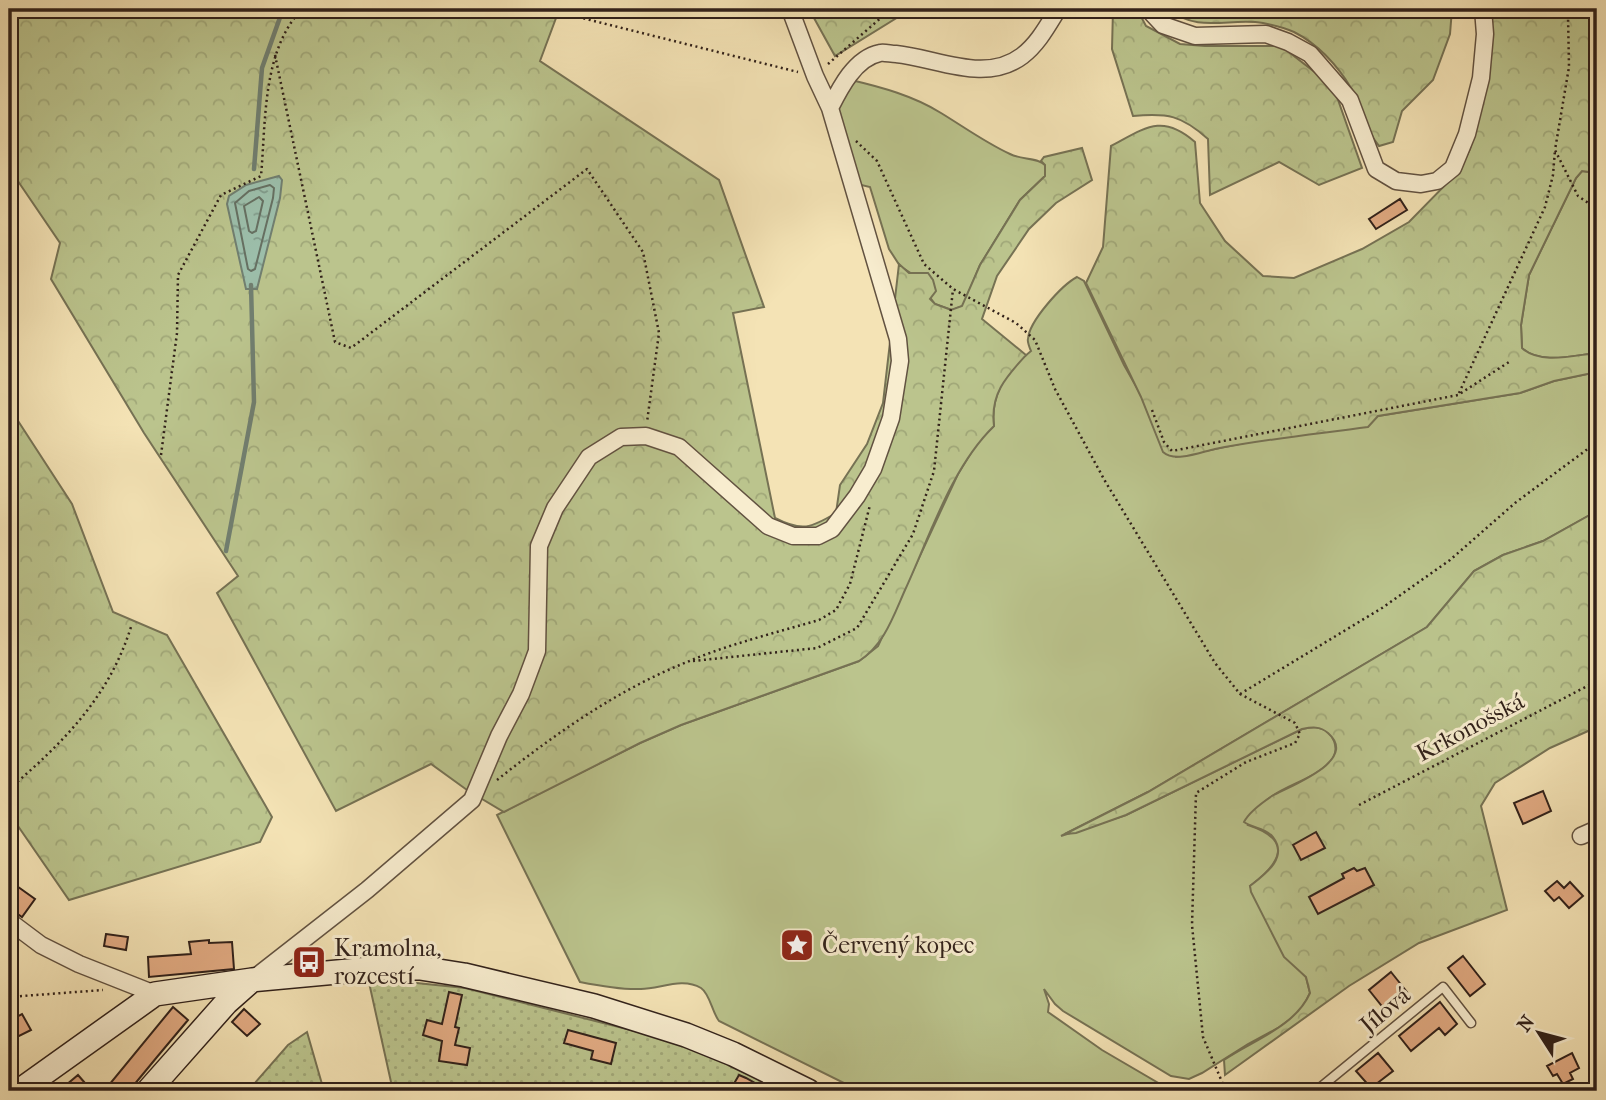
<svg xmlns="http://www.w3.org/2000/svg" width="1606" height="1100" font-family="'IM FELL French Canon',serif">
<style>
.grass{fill:#bbc48d;stroke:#767254;stroke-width:2}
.forest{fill:url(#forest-crowns);stroke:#767254;stroke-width:2}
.garden{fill:url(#garden-dots);stroke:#767254;stroke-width:2}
.water{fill:url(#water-ripples);stroke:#717f70;stroke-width:2}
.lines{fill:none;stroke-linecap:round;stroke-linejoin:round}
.shore{stroke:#667062;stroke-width:2}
.stream{stroke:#717f70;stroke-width:4.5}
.building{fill:#e2ab83;stroke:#31211a;stroke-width:2}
.lane-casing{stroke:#625241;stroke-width:11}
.street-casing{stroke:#625241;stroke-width:19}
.secondary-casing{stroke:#31211a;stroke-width:26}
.path{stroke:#31211a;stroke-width:2.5;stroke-dasharray:2 3.5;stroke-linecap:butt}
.lane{stroke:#f8edcf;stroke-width:8}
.street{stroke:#f8edcf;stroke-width:16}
.secondary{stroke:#f8edcf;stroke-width:23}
.labels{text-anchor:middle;stroke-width:6;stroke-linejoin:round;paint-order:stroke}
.street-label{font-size:24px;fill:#31211a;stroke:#f8edcf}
.poi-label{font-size:24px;fill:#31211a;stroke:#f8edcf;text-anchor:start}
</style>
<defs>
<pattern id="forest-crowns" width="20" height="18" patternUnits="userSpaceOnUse" patternTransform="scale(1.75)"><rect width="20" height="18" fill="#bbc48d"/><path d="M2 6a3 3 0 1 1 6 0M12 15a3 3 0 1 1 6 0" fill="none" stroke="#a1a879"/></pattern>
<pattern id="garden-dots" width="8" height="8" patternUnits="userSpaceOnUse" patternTransform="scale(1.75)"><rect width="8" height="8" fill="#bbc48d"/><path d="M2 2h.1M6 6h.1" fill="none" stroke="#a1a879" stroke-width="1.8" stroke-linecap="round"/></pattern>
<pattern id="water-ripples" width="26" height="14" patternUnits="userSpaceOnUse" patternTransform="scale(1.75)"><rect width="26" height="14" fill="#9cbeaa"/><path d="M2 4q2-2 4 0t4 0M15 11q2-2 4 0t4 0" fill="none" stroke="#809a8a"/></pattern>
</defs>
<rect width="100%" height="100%" fill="#f4e3b5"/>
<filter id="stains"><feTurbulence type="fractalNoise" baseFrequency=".00286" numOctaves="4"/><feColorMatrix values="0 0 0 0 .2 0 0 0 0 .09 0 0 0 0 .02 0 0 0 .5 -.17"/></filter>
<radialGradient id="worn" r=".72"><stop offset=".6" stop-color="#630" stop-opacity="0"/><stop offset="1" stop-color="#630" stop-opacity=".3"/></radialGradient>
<path class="grass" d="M851,80C881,87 914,96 941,113C964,127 986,143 1010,154C1021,160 1037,157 1045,165V176L1020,200L980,265L963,306L952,310L935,304L912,274L900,266L889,249L870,187L857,184L837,108Z
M1582,171L1597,173V353C1575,355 1540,365 1522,348L1521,325L1529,275L1576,178Z
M1077,277L1084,281L1124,365L1176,457L1378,416L1520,393L1554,381L1597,372V511L1543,541L1503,555L1474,571L1427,627L1148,792L1061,836L1126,815L1302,729C1308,728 1313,726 1319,728C1334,731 1341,750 1330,762C1313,780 1287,784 1268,799C1260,805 1254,816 1248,825C1294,840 1281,863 1250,886L1297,968L1306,977L1310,993L1301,1011L1278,1028L1248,1044L1202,1073L1189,1079L1171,1076L1063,1011L1055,1004L1044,989L1049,1004L1048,1012L1102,1050L1172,1091H860L719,1021C712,1012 710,994 701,988C682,977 660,989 641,989C621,990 600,986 580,982L497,815L640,743L681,725L859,661L878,646L958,474L977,443L994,426C990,394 1007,370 1031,351C1030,349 1027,341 1028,339C1029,321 1062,285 1077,277Z"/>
<path class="forest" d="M9,9H253L262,15L280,9H502L556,18L540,61L719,180L764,307L733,313L775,518C802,532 811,528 836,513L840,485L867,444L883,403L899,264L909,273H928L933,280L936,291L930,299L935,304L951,310L962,306L980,265L1020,200L1045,176V165L1041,161L1044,157L1082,148L1092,180L1056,203L1029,229L997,276L982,319L1026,355C1006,377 990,394 994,426C951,468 930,536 905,590C893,617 884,645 859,661L681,725L640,743L504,812L467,790L431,764L336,811L217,593L238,576L144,433L51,279L60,243L9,168Z
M809,9H911L835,56Z
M1113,9H1137L1146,26L1180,44L1205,46H1281L1321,77L1337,97L1362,168L1319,185L1279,162L1210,195L1208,139C1181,115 1168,113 1133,116L1112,49Z
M1170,9H1452L1450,34L1433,80L1402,111L1393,142L1379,146C1364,129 1363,107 1351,88C1338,66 1318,44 1294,32C1285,28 1273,25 1263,23C1231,17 1197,34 1170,9Z
M1492,9H1597V173L1582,171L1576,178L1529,275L1521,325L1522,348C1540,365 1575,355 1597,353V372L1554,381L1520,393L1378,416L1368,427C1317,434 1265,439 1215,449C1201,452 1175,463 1163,452L1141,397L1086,283L1103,247L1111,146C1145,128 1162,113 1195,142L1200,203L1225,241L1263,276L1294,278L1362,249L1409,222L1459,171L1470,149L1492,42Z
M9,407L72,504L113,612L167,635L272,817L260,842L69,900L9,813Z
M1597,511V656L1593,665L1597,727L1550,748L1495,783L1481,806L1507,910L1419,943L1349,986L1225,1075L1224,1060C1253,1040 1295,1027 1310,993L1306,977L1284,957L1251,892L1250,886C1264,875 1289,858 1273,837C1266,828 1252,828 1244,822C1249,812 1263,802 1272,796C1289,786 1360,761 1328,733C1320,726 1312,727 1302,729L1126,815L1076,833L1065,834L1148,792L1427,627L1474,571L1503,555L1543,541Z"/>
<path class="garden" d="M368,978L465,988L678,1042L789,1091H393Z
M307,1032L324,1091H248L288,1045Z"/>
<path class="water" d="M279,176L282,180L280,198L257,289H246L227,204L229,196L246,185Z"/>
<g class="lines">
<path class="shore" d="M270,185L274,188L273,198L255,269L251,271L248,269L235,203L249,191Z
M259,197L263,201L256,231L252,233L249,231L244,206Z"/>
<path class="stream" d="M254,169L262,68L283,9
M226,551L254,402L251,285"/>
</g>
<path class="building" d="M1400,199L1407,210L1376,229L1369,219Z
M1543,791L1551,811L1523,824L1514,803Z
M1316,832L1325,848L1301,860L1293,845Z
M1354,868L1357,871L1365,868L1374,885L1318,914L1309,897L1344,878L1342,874Z
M1557,881L1564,888L1570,882L1583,896L1569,908L1559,897L1554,901L1545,891Z
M14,884L35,899L22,917L9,908V890Z
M106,934L128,937L126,950L104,946Z
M209,940V943L232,942L234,969L149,977L148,957L191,954L189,942Z
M1463,956L1485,984L1470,996L1448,968Z
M1391,972L1407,992L1385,1010L1369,990Z
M449,992L462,995L455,1027L459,1028L455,1045L470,1048L467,1065L439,1061L442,1041L423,1035L427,1020L442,1024Z
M1440,1002L1457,1024L1445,1035L1439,1028L1411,1051L1399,1036Z
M173,1007L188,1020L157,1057L129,1091H104Z
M244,1009L260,1024L247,1036L232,1022Z
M22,1014L31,1030L13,1039L9,1031V1021Z
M568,1030L616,1043L611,1064L591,1059L593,1051L564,1043Z
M1378,1053L1393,1071L1371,1088L1356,1071Z
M1572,1053L1579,1068L1570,1073L1573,1079L1563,1084L1557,1074L1553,1076L1547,1066Z
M78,1075L92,1091H59Z
M739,1075L746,1078L769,1091H736L732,1087Z"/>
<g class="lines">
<g class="lane-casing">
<path id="lane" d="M1316,1091L1443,987L1471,1023"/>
</g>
<g class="street-casing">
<path id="street" d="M1148,9L1163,25L1195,36L1266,34L1288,42L1310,54L1350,100L1376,169L1396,181L1421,184L1437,181L1453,168L1467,134L1481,78L1485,34L1483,9
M830,108C840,88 855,58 880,53C884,52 891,54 896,54C937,58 985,84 1022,56C1038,44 1048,25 1058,9
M1581,836L1597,829
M9,921L41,945L79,964L155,994
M252,980L367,890L472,800L499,736L521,694L537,651L539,546L555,508L589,457L621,437L646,436L679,447L768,526L793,536H818L832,529L857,496L873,469L891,418L900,361L898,339L830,108L815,76L790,9"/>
</g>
<g class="secondary-casing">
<path id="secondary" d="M19,1091L155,994L252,980L380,968H420L464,975L594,1006L686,1035L733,1054L808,1091
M148,1091L226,1003L252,980"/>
</g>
<path class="path" d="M546,9L798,72
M1566,9L1568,15L1569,67L1555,150L1578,196L1597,209
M275,55L335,342L351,348L587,169L643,252L659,333L647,422
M828,64L891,9
M856,141L877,161L924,264L953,289L1016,323L1035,340L1055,389L1105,481L1215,663L1240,694L1295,723L1300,734L1295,743L1246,762L1196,793L1192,925L1203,1037L1225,1089L1229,1091
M1459,393L1545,207L1553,175L1555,150
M1152,410L1164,442L1172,451L1458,395L1509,362
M161,455L177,333L178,275L221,195L261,176C266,121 262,51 302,9
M693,661L817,648L857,628L913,534L934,471L953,289
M1240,694L1382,608L1450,560L1515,503L1597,442
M497,780C555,734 617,690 687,662C729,644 775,633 819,620L836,610L850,584L870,505
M9,789C63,743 109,697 131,627
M1359,805L1597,681
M9,997L103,990"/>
<use href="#lane" class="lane"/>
<use href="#street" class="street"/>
<use href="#secondary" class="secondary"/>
</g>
<defs>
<g id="sight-square" transform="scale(1.75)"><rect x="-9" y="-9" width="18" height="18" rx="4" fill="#8f2418" stroke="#f8edcf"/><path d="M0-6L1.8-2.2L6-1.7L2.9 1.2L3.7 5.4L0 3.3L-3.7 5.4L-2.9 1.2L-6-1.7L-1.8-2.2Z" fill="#fff"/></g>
<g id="bus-square" transform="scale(1.75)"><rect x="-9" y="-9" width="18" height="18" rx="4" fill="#8f2418" stroke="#f8edcf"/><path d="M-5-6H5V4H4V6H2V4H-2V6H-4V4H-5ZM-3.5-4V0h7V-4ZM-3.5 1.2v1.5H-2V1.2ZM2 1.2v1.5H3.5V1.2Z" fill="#fff"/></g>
</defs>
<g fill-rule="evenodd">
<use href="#sight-square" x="797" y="945"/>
<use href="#bus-square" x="309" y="962"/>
</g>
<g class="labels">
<g class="street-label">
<text transform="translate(1470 727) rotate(-28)" y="8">Krkonošská</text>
<text transform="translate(1385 1010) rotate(-40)" y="8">Jílová</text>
</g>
<g class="poi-label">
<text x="822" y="953">Červený kopec</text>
<text x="334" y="956">Kramolna,<tspan x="334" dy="28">rozcestí</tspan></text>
</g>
</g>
<rect width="1606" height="1100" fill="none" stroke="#f4e3b5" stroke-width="35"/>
<rect x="10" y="10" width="1585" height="1079" fill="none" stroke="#31211a" stroke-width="3.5"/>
<rect x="18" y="18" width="1571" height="1065" fill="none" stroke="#31211a" stroke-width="2"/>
<g transform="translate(1539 1033) rotate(306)" stroke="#f8edcf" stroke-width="5" paint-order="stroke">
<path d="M0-5L12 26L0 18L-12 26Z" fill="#31211a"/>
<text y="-10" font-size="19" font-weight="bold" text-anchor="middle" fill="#31211a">N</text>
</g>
<rect width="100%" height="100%" filter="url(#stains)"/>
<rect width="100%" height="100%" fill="url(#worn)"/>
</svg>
